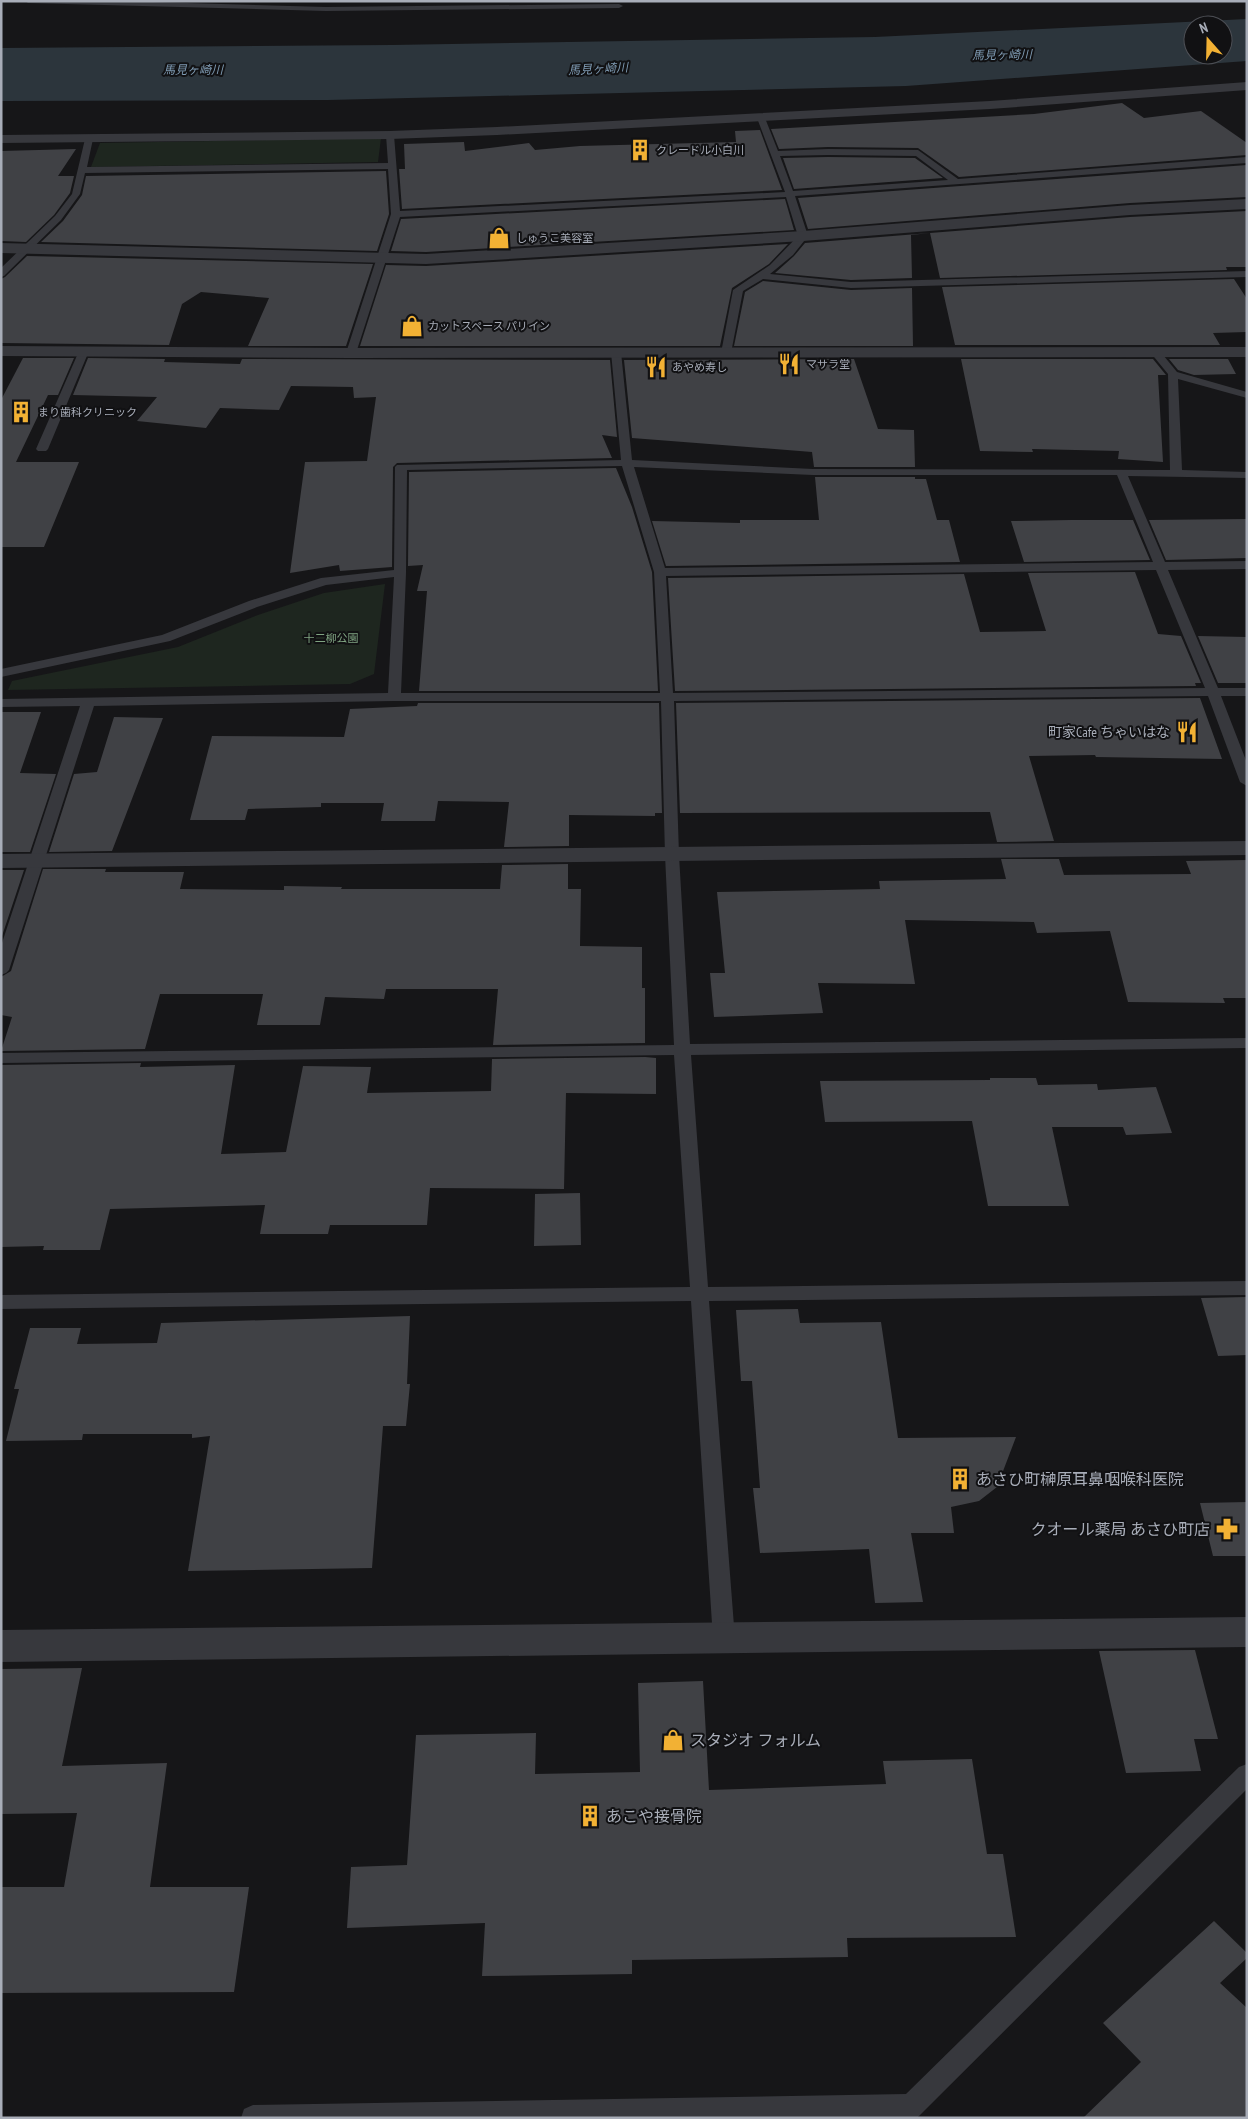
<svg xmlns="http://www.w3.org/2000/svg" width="1248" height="2119" font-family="'PT Sans Narrow','Noto Sans JP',sans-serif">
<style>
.green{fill:#1e261f}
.water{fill:#2c353c;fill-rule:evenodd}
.building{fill:#404145}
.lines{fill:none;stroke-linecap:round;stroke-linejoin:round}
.service{fill:#37383d;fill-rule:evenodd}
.minor{fill:#37383d;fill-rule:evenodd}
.tertiary{fill:#37383d;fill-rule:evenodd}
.labels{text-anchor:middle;stroke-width:4;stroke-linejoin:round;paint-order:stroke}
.far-poi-label{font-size:11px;fill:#a8adb8;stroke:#111113;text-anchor:start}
.far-park-label{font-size:11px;fill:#7fa381;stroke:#111113}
.far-water-label{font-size:12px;font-style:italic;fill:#7f9bb3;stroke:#111113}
.poi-label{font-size:14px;fill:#a8adb8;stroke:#111113;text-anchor:end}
.near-poi-label{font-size:16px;fill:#a8adb8;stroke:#111113;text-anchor:start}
</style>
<rect width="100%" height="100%" fill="#161618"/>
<path class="green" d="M381,138L378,162L91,167L100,143Z
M385,584L374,674L350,684L8,690L12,681L178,647L258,615L324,593Z"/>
<path class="water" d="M1247,19V61L906,86L328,100L1,101V48L392,45L875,37ZM1193,25H1223V55H1193Z"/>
<path class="building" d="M1122,103L1144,118L1201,111L1247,143V155L959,177L918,148L828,147L779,149L771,129L1034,114Z
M760,130L782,190L402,209L399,169H405L404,144L464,142L465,151L529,143L535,150L580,146L736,142L735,131Z
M76,149L58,176H74L70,193L54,215L26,242L1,241V151Z
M828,157L915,158L943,178L794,189L783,158Z
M1247,165V197L1130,203L808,229L798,198Z
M386,171L389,214L377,251L41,242L63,221L82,195L86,176Z
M785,199L794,230L426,252L391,251L401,219Z
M1247,211V267H1226L1227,270L940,278L930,233L1130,217Z
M930,233L911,235L912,278L851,280L775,273L794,256L805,243Z
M788,244L769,264L732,288L720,346H360L386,265L426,266Z
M27,256L373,264L346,346H248L269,298L201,292L182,304L169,345L1,343V279L5,277Z
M1234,279L1247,299V332L1213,333L1220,345H955L942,287Z
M763,281L851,290L912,288L913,346H734L745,292Z
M23,358H74L58,395H48L16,462H79L44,547H1V400Z
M88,358L165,359L164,362L240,364L242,359L610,360L617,437L602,435L612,458L397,463L393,467L392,567L340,571L339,565L290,573L305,462L367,461L376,397L354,398L353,387L291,386L279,410L220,408L206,428L137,421L157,397L73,395Z
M854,359L878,429L914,430L915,467H814L812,452L632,438L624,360Z
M961,359H1153L1166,375H1158L1163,462L1118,459L1119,451L1032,449L1033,452L980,451Z
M1169,359H1228L1236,374L1194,375L1178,370Z
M616,468L632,507L652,572L658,691H419L427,591H417L423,565L408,566L409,472Z
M815,477H915V479H926L937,520H949L960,562L666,566L652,521L740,523V520H819Z
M1247,519V558L1166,560L1149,520Z
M1071,520H1133L1150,560L1024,562L1011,521Z
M1135,572L1158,634L1181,636L1201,683H1195L1196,686L675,691L668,578L964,574L980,632L1046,631L1028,573Z
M1198,636L1247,637V683H1218Z
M1200,698L1222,759L1096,757L1095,755L1029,756L1054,841L997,842L990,812L680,813L676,703Z
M418,703H659L662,813H655V816L569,815V846L504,847L509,802L438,801L435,821H381L384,803H321V807L248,809L245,820H190L212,736L344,737L350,709L417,706Z
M1,712H41L20,773L56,774L30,852H1Z
M114,717L163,718L112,851L49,852L74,774L97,772Z
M1001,859H1059L1064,875L1191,874L1186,861L1247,860V998H1223L1225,1003L1128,1002L1110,931L1037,933L1034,922L905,920L915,984L818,983L823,1013L714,1017L710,973H725L717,892L880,889L879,881L1006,879Z
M568,864V889H581L580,946L642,947V988H645V1043L493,1045L498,989H386L384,999L325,997L320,1025H257L263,994H160L145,1049L1,1051L12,1017L1,1015V977L11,971L43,869H106L105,872H184L180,889L284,890V886L342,887L341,889H500L502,865Z
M1,870H24L1,939Z
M645,1057L656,1058V1094L566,1093L564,1189L430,1188L427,1225H330L328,1234H260L265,1205L110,1209L100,1250H43L44,1246L1,1247V1065L141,1063L140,1067L235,1065L221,1154L286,1152L303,1066L371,1067L367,1093L491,1091L492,1059Z
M990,1078H1036L1038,1085L1097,1084L1098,1090L1156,1087L1172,1133L1126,1135L1123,1127H1052L1069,1206H988L972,1121L825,1122L820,1081L990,1080Z
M580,1193L581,1245L534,1246L535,1194Z
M1247,1297V1355L1218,1356L1201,1298Z
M798,1309L800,1323L881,1322L898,1438L1016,1437L997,1487L979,1501L951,1507L954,1533H911L923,1602L875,1603L869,1549L760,1553L753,1488H760L752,1381H741L736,1310Z
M410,1316L407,1384H410L406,1426H383L372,1568L188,1571L210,1436L192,1438V1434H83L82,1440L6,1441L19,1389H14L30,1328H81L77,1344L157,1343L161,1323Z
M1247,1502V1556H1213L1200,1503Z
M1195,1650L1218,1739H1194L1201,1771L1126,1773L1099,1651Z
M82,1668L62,1766L167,1763L150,1887H249L234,1992L1,1993V1887H64L77,1813L1,1814V1669Z
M703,1681L709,1790L886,1784L883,1761L972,1759L987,1854H1003L1016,1937L847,1938L848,1957L632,1960V1974L482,1976L485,1923L347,1928L351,1867L407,1865L416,1735L536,1733L535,1774L640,1772L638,1683Z
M1214,1921L1247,1953V1958L1220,1983L1247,2008V2118H1083L1141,2062L1103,2023Z"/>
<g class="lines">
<path class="service" d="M25,1H119L326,7L619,4L623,6L619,8L326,11L28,3Z
M758,116L765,118L778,151L828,149L918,150L958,179L1247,157V163L795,196L808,236L793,255L770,274L851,282L1247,271V277L851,288L763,279L743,291L731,353L726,356L721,353L733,290L770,265L798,236L786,197L400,217L356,353L351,356L346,353L391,214L388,169L85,173L80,194L61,220L4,276L1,277V268L55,216L72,194L85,139L89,136L93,139L87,167L388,163L386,135L390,132L394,135L400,211L785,192L757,118ZM828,155L916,156L948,180L793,191L780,156Z
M84,348L89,351L48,449L46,451H38L36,449L79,351Z
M616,349L621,352L632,460L813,469L1170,470L1168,374L1150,352L1151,350H1159L1177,372L1247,392V398L1178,379L1182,470L1247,472V478L1128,476L1165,562L1247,561V569L1168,570L1218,688H1247V696H1221L1247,763V786L1240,782L1208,696L674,701L679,855L690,1044L1247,1038V1048L691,1055L708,1287L1247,1281V1295L709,1301L735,1639L731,1646L724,1648L717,1646L713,1639L691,1301L1,1309V1295L690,1287L674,1055L1,1063V1053L674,1045L665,855L661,701H394L94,706L9,970L6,973L1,975V946L80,706L1,707V699L388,693L394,577L326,585L257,607L170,641L1,677V669L162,635L249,601L321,578L394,570L395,467L397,465L621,460L611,352ZM622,466L654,572L660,693H401L406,573L407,470ZM634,467L813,475H1117L1153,562L665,568ZM1156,570L1205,688L673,693L666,576Z
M1247,1764V1789L917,2118H241L244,2109L253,2105L906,2094L1239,1767Z"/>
<path class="minor" d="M1247,199V209L1130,215L803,241L426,264L1,253V243L426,254L803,231L1130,205Z
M1,346L351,348L1247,347V357L351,358L1,356Z
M1247,841V855L1,868V854Z
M1247,1617V1647L1,1662V1630Z"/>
<path class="tertiary" d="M1247,82V90L990,109L497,135L390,139L1,143V135L390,131L497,127L990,101Z"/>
</g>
<defs>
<g id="building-bare" transform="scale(1.725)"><path d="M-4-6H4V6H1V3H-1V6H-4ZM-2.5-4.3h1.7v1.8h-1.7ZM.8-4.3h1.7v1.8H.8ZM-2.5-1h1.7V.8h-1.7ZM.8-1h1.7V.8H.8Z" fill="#f2b134" stroke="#111113" stroke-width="2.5" paint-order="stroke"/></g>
<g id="shop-bare" transform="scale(1.725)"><path d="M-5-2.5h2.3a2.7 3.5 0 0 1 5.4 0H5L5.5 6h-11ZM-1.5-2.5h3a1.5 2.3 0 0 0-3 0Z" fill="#f2b134" stroke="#111113" stroke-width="2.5" paint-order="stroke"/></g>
<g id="restaurant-bare" transform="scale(1.725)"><path d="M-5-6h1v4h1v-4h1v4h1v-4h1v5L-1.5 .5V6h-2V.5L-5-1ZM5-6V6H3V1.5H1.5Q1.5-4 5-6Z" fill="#f2b134" stroke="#111113" stroke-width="2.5" paint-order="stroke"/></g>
<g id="pharmacy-bare" transform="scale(1.725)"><path d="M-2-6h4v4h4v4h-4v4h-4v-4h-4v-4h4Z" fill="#f2b134" stroke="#111113" stroke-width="2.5" paint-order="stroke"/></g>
</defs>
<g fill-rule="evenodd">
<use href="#building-bare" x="640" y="150"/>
<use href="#shop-bare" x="499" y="238"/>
<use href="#shop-bare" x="412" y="326"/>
<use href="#restaurant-bare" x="789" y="364"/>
<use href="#restaurant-bare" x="656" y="367"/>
<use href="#building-bare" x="21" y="412"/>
<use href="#restaurant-bare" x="1187" y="732"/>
<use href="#building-bare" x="960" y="1479"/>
<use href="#pharmacy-bare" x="1227" y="1529"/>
<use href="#shop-bare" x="673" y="1740"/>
<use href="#building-bare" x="590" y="1816"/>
</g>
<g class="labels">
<g class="far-poi-label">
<text x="656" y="154">クレードル小白川</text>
<text x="516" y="242">しゅうこ美容室</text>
<text x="428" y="330">カットスペース パリイン</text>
<text x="806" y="368">マサラ堂</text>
<text x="672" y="371">あやめ寿し</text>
<text x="38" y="416">まり歯科クリニック</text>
</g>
<g class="far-park-label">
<text x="331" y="642">十二柳公園</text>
</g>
<g class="far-water-label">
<text transform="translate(1002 55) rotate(-1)" y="4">馬見ヶ崎川</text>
<text transform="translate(598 69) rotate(-3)" y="4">馬見ヶ崎川</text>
<text x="193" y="74">馬見ヶ崎川</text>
</g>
<g class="poi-label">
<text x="1170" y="737">町家Cafe ちゃいはな</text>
</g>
<g class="near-poi-label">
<text x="976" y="1485">あさひ町榊原耳鼻咽喉科医院</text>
<text x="1210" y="1535" text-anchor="end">クオール薬局 あさひ町店</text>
<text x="690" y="1746">スタジオ フォルム</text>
<text x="606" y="1822">あこや接骨院</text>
</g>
</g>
<rect width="1248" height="2119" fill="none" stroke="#a8adb8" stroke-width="5"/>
<g transform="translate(1208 40) rotate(340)"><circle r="24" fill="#111113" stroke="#4d4f55"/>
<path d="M0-4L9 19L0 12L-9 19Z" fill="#f2b134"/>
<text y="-8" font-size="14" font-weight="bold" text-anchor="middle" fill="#a8adb8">N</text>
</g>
</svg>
